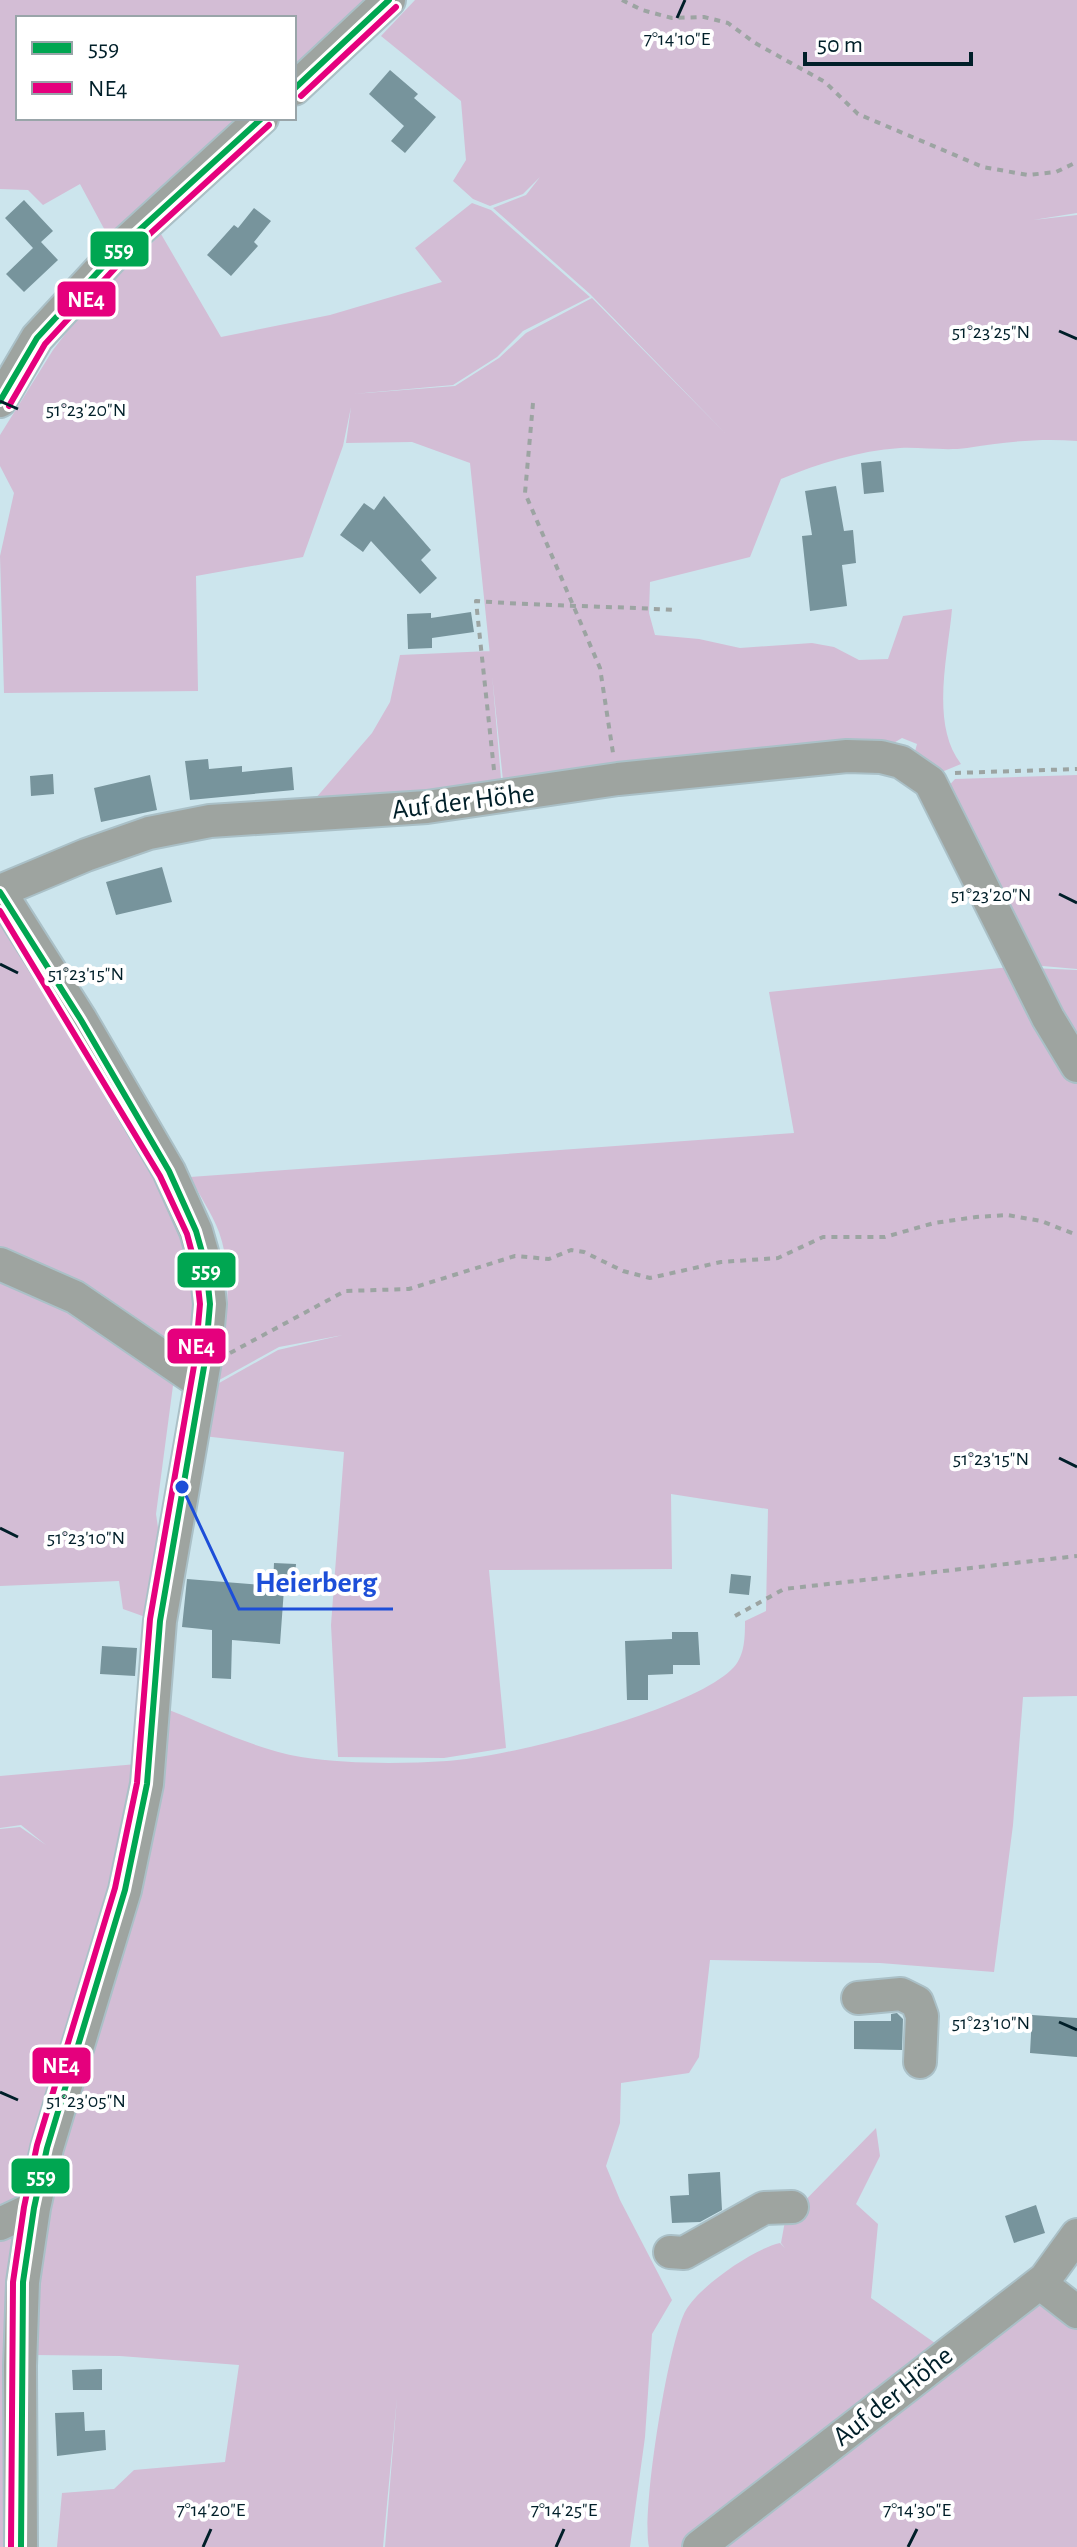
<svg xmlns="http://www.w3.org/2000/svg" width="1077" height="2547" font-family="'Alegreya Sans',sans-serif">
<style>
.green{fill:#d3bdd5}
.building{fill:#77949c}
.lines{fill:none;stroke-linecap:round;stroke-linejoin:round}
.minor-casing{stroke:#aac0c7;stroke-width:36}
.path{stroke:#9ca4a2;stroke-width:4;stroke-dasharray:6 6;stroke-linecap:butt}
.minor{stroke:#9ea4a0;stroke-width:32}
.bus-1-casing{stroke:#fff;stroke-width:12}
.bus-2-casing{stroke:#fff;stroke-width:12}
.bus-1{stroke:#00a651;stroke-width:6}
.bus-2{stroke:#e5007d;stroke-width:6}
.ticks{fill:none;stroke:#001f29;stroke-width:3}
.labels{text-anchor:middle;stroke-width:8;stroke-linejoin:round;paint-order:stroke}
.street-label{font-size:28px;fill:#001f29;stroke:#fff}
.ticks-label{font-size:20px;text-anchor:middle;fill:#001f29;stroke:#fff;stroke-width:8;stroke-linejoin:round;paint-order:stroke}
.leader{fill:none;stroke:#1d4ed8;stroke-width:3}
.callout-dot{fill:#1d4ed8;stroke:#fff;stroke-width:3}
.callout-label{font-size:30px;text-anchor:middle;font-weight:bold;fill:#1d4ed8;stroke:#fff;stroke-width:8;stroke-linejoin:round;paint-order:stroke}
.line-badge{stroke:#fff;stroke-width:3}
.badge-label{font-size:22px;text-anchor:middle;font-weight:bold;fill:#fff}
</style>
<rect width="100%" height="100%" fill="#cce5ed"/>
<path class="green" d="M0,0H372L294,79V18H18V118H247L151,197L109,238L80,184L43,205L28,190L0,189Z
M415,0H1077V213L1033,220L1077,215V441C1039,438 1004,442 967,448C945,451 922,447 900,448C858,451 820,463 781,479L750,557L650,582L649,613L655,635L699,639L740,648L812,643L834,647L859,660L888,659L903,616L952,609C948,656 930,724 961,764L932,776L913,759L917,744L902,738L882,750L504,790L470,463L412,442L346,443L351,407L343,446L303,557L196,576L198,691L4,693L0,556L14,493L0,466V435L53,350L85,308L161,234L221,337L330,315L442,282L415,248L472,203L491,210L590,297L523,331L497,357L453,385L353,394L455,386L499,358L526,333L592,298L726,434L590,294L493,208L526,195L540,177L523,194L490,206L473,199L453,181L466,160L461,101L381,36Z
M490,651L502,790L315,799L372,733L390,702L400,655Z
M1077,775V969L1031,965L946,789L955,779Z
M0,917L186,1235L196,1323L186,1353L176,1357L0,1261Z
M1010,967L1077,1077V1696L1023,1697L1013,1825L994,1972L880,1963L710,1960L699,2057L689,2073L621,2083L620,2123L606,2166L620,2200L672,2300L652,2334L645,2437L630,2547H385L397,2397L383,2547H57L62,2493L114,2489L134,2470L225,2462L239,2365L120,2356L35,2355L37,2237L169,1710C212,1727 255,1749 301,1757C347,1764 400,1764 447,1761C506,1758 695,1710 734,1667C745,1655 745,1636 745,1621L766,1611L768,1509L671,1494L672,1569L489,1570L506,1748L444,1758L338,1757L331,1625L344,1452L203,1436L212,1387L278,1350L343,1335L279,1347L212,1384C225,1337 236,1280 219,1232C212,1213 199,1195 190,1177L794,1133L769,992Z
M1031,968L1077,970V1055Z
M0,1265L174,1378L156,1514L161,1548L151,1619L123,1609L119,1581L0,1586Z
M137,1764L113,1876L44,2100L31,2172L9,2547H0V1829L20,1827L46,1845L21,1825L0,1828V1776Z
M876,2128L880,2156L856,2204L878,2224L871,2298L942,2348L681,2547H649C641,2513 668,2341 686,2310C700,2286 753,2249 780,2243L785,2248L781,2243L785,2221Z
M1036,2287L1077,2317V2547H708Z"/>
<path class="building" d="M390,70L418,94L414,98L436,117L405,153L391,141L404,126L369,94Z
M24,200L53,231L41,242L58,260L24,292L6,274L33,248L5,218Z
M254,208L271,221L254,242L258,246L231,276L207,255L234,225L238,228Z
M881,461L884,492L864,494L861,463Z
M836,486L844,531L853,530L856,563L842,565L847,606L810,611L802,536L812,535L805,491Z
M384,496L431,550L421,560L437,578L420,594L371,541L363,552L340,535L364,503L374,510Z
M471,612L474,632L432,638V648L408,649L407,614L431,613V618Z
M208,759L209,769L242,766V772L292,767L294,790L190,800L185,761Z
M53,774L54,794L31,796L30,776Z
M150,775L157,810L101,822L94,788Z
M162,867L172,902L116,915L106,882Z
M274,1563L296,1564L294,1589H284L280,1644L232,1640L231,1679L212,1678V1630L182,1627L187,1579L273,1586Z
M731,1574L751,1576L749,1595L729,1593Z
M672,1632H698L700,1665H673V1674L648,1675V1700H627L625,1641L672,1639Z
M102,1646L137,1648L135,1676L100,1674Z
M897,2013L903,2019L902,2050L854,2049V2021H891V2014Z
M1032,2015L1077,2018V2057L1030,2053Z
M720,2172L722,2210L700,2222L672,2223L670,2196L689,2195L688,2174Z
M1036,2205L1045,2233L1014,2243L1005,2216Z
M102,2369V2390H73L72,2370Z
M84,2412L85,2431L105,2430L106,2450L57,2456L55,2413Z"/>
<g class="lines">
<g class="minor-casing">
<path id="minor" d="M294,89L389,0
M0,401L37,338L123,245L262,118
M0,891L86,855L149,833L210,821L427,807L618,779L847,756L881,757L901,762L930,782L1048,1018L1077,1066
M0,892L81,1020L169,1171L196,1231L206,1266L210,1304L205,1361L160,1621L147,1784L125,1890L47,2148L34,2208L23,2282L20,2366L21,2547
M0,1264L75,1297L201,1383
M858,1998L901,1994L917,2002L922,2016L920,2062
M0,2224L34,2208
M670,2252L684,2253L764,2208L792,2207
M1045,2279L1050,2291L1077,2312
M699,2547L1045,2279L1077,2235"/>
</g>
<path class="path" d="M622,0L642,10L672,18L704,17L728,23L755,43L825,82L858,114L983,167L1028,175L1056,172L1077,162
M533,403L525,493L600,668L613,753
M494,770L476,601C542,606 608,606 674,610
M955,773L1077,769
M230,1353L345,1291L409,1289L515,1256L549,1259L571,1250L584,1252L623,1271L650,1278L721,1262L778,1258L823,1237H885L934,1223L976,1217L1007,1215L1041,1221L1077,1235
M735,1616L784,1589L1077,1556"/>
<use href="#minor" class="minor"/>
<g class="bus-1-casing">
<path id="bus-1" d="M294,89L389,0
M0,401L37,338L123,245L262,118
M0,892L81,1020L169,1171L196,1231L206,1266L210,1304L205,1361L160,1621L147,1784L125,1890L47,2148L34,2208L23,2282L21,2547"/>
</g>
<g class="bus-2-casing">
<path id="bus-2" d="M301,96L396,7
M9,406L45,344L130,252L269,125
M0,911L160,1176L187,1234L196,1268L200,1304L195,1360L150,1619L137,1783L115,1888L37,2145L24,2207L13,2282L11,2547"/>
</g>
<use href="#bus-1" class="bus-1"/>
<use href="#bus-2" class="bus-2"/>
</g>
<path class="ticks" d="M677,18L685,0M1059,331L1077,339M0,401L18,409M1059,894L1077,903M0,964L18,973M1059,1458L1077,1467M0,1528L18,1537M1059,2022L1077,2030M0,2092L18,2100M203,2547L211,2529M556,2547L564,2529M908,2547L917,2529"/>
<g class="labels">
<g class="street-label">
<text transform="translate(463 800) rotate(-7)" y="10">Auf der Höhe</text>
<text transform="translate(892 2395) rotate(-38)" y="10">Auf der Höhe</text>
</g>
</g>
<g class="ticks-label">
<text x="677" y="45">7°14'10"E</text>
<text x="991" y="338">51°23'25"N</text>
<text x="86" y="416">51°23'20"N</text>
<text x="991" y="901">51°23'20"N</text>
<text x="86" y="980">51°23'15"N</text>
<text x="991" y="1465">51°23'15"N</text>
<text x="86" y="1544">51°23'10"N</text>
<text x="991" y="2029">51°23'10"N</text>
<text x="86" y="2107">51°23'05"N</text>
<text x="211" y="2516">7°14'20"E</text>
<text x="564" y="2516">7°14'25"E</text>
<text x="917" y="2516">7°14'30"E</text>
</g>
<path class="leader" d="M182 1487L239 1609H393"/>
<circle class="callout-dot" cx="182" cy="1487" r="8"/>
<g class="callout-label">
<text x="316" y="1592">Heierberg</text>
</g>
<g class="line-badge">
<rect x="89" y="230" width="61" height="38" rx="8" fill="#00a651"/>
<rect x="56" y="280" width="61" height="38" rx="8" fill="#e5007d"/>
<rect x="176" y="1251" width="61" height="38" rx="8" fill="#00a651"/>
<rect x="166" y="1327" width="61" height="38" rx="8" fill="#e5007d"/>
<rect x="31" y="2046" width="61" height="39" rx="8" fill="#e5007d"/>
<rect x="10" y="2157" width="61" height="38" rx="8" fill="#00a651"/>
</g>
<g class="badge-label">
<text x="119" y="257">559</text>
<text x="86" y="307">NE4</text>
<text x="206" y="1278">559</text>
<text x="196" y="1354">NE4</text>
<text x="61" y="2073">NE4</text>
<text x="41" y="2184">559</text>
</g>
<rect x="16" y="16" width="280" height="104" fill="#ffffff" stroke="#99a5a9" stroke-width="2"/>
<rect x="32" y="42" width="40" height="12" fill="#00a651" stroke="#99a5a9" stroke-width="2"/>
<text x="88" y="56" font-size="24" fill="#001f29">559</text>
<rect x="32" y="82" width="40" height="12" fill="#e5007d" stroke="#99a5a9" stroke-width="2"/>
<text x="88" y="96" font-size="24" fill="#001f29">NE4</text>
<path d="M805 52v12h166v-12" fill="none" stroke="#001f29" stroke-width="4"/>
<text x="817" y="52" font-size="24" fill="#001f29" stroke="#ffffff" stroke-width="6" paint-order="stroke">50 m</text>
</svg>
